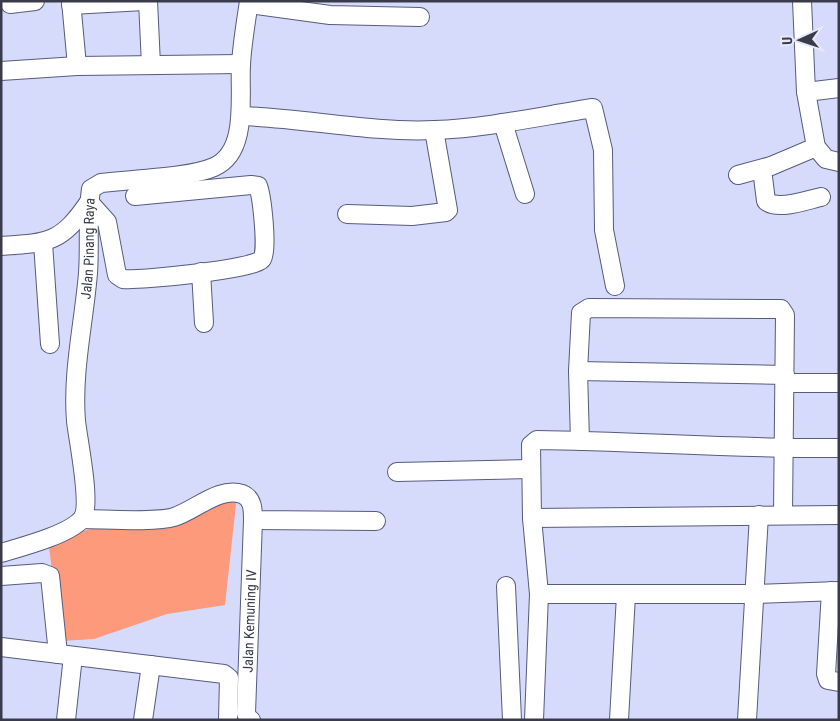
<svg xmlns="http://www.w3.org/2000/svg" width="840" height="721" font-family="'Roboto Condensed',sans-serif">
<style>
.green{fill:#fc9a7b}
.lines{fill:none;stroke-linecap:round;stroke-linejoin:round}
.minor-casing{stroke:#575b7e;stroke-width:20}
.minor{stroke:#fff;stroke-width:18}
.labels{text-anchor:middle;stroke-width:4;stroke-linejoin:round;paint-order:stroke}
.street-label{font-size:14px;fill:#393b4b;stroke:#e7e9fa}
</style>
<rect width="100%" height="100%" fill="#d6dbfc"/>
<path class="green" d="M237,495L225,605L167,614L94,639L61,641L48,539Z"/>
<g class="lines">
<g class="minor-casing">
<g id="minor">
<path d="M71,1L77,66"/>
<path d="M148,1L151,65"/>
<path d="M802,1L806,92L816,147L826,159L839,162"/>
<path d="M10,4L35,1"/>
<path d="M249,4L330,15L420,17"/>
<path d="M71,5L144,1"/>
<path d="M1,71L77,66L241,64"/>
<path d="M806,92L839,88"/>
<path d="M241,116C305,118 370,133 435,130C488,128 541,116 593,108L603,150L604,230L615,286"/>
<path d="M503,123L525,194"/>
<path d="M762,169L766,201C778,211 807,200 821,197"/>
<path d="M738,175L771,166L816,147"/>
<path d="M89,202L107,222L117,275L123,279C138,281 257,269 262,259C268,249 262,197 258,186L251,185L135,196"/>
<path d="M347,214L412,216L446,212L448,210L434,130"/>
<path d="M43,243L50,344"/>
<path d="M1,246C49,243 61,243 89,202"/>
<path d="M201,272L204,323"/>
<path d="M578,371L785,375"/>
<path d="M785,383H839"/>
<path d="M580,441L578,371L581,313L589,308L781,309L785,315L783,514"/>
<path d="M397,472L530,469"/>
<path d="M532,518L839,515"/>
<path d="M82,519C105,519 154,523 174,517C194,511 220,486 242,494C253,498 253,510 253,520L376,521"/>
<path id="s1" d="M1,553C21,547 68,535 82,519C92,506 78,440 76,421C72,372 84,322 88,273C90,245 87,217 91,189L101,183C131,179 189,178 214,167C249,152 239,95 241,65C242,44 246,22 249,1"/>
<path d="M1,576L42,573L50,576L58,654"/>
<path d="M506,586L512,720"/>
<path d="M831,591L826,674L828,680L839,682"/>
<path d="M539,594H755L839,591"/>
<path d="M1,647L224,674L229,678L228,720"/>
<path d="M66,720L73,656"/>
<path d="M143,720L151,665"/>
<path id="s2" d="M251,720L248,718L246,713L253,520"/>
<path d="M534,720L539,594L532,518L531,445L537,440C637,441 738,449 839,448"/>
<path d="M619,720L626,595"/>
<path d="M747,720L759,515"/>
</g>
</g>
<use href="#minor" class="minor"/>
</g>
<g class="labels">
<g class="street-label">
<text dy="5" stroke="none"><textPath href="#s1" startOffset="361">Jalan Pinang Raya</textPath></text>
<text dy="5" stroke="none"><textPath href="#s2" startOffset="101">Jalan Kemuning IV</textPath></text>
</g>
</g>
<rect width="840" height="721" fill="none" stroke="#393b4b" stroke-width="5"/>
<g transform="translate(800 40) rotate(267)" stroke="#e7e9fa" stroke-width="4" paint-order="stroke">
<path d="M0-4L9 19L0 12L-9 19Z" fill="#393b4b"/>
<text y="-8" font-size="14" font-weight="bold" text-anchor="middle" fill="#393b4b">U</text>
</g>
</svg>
